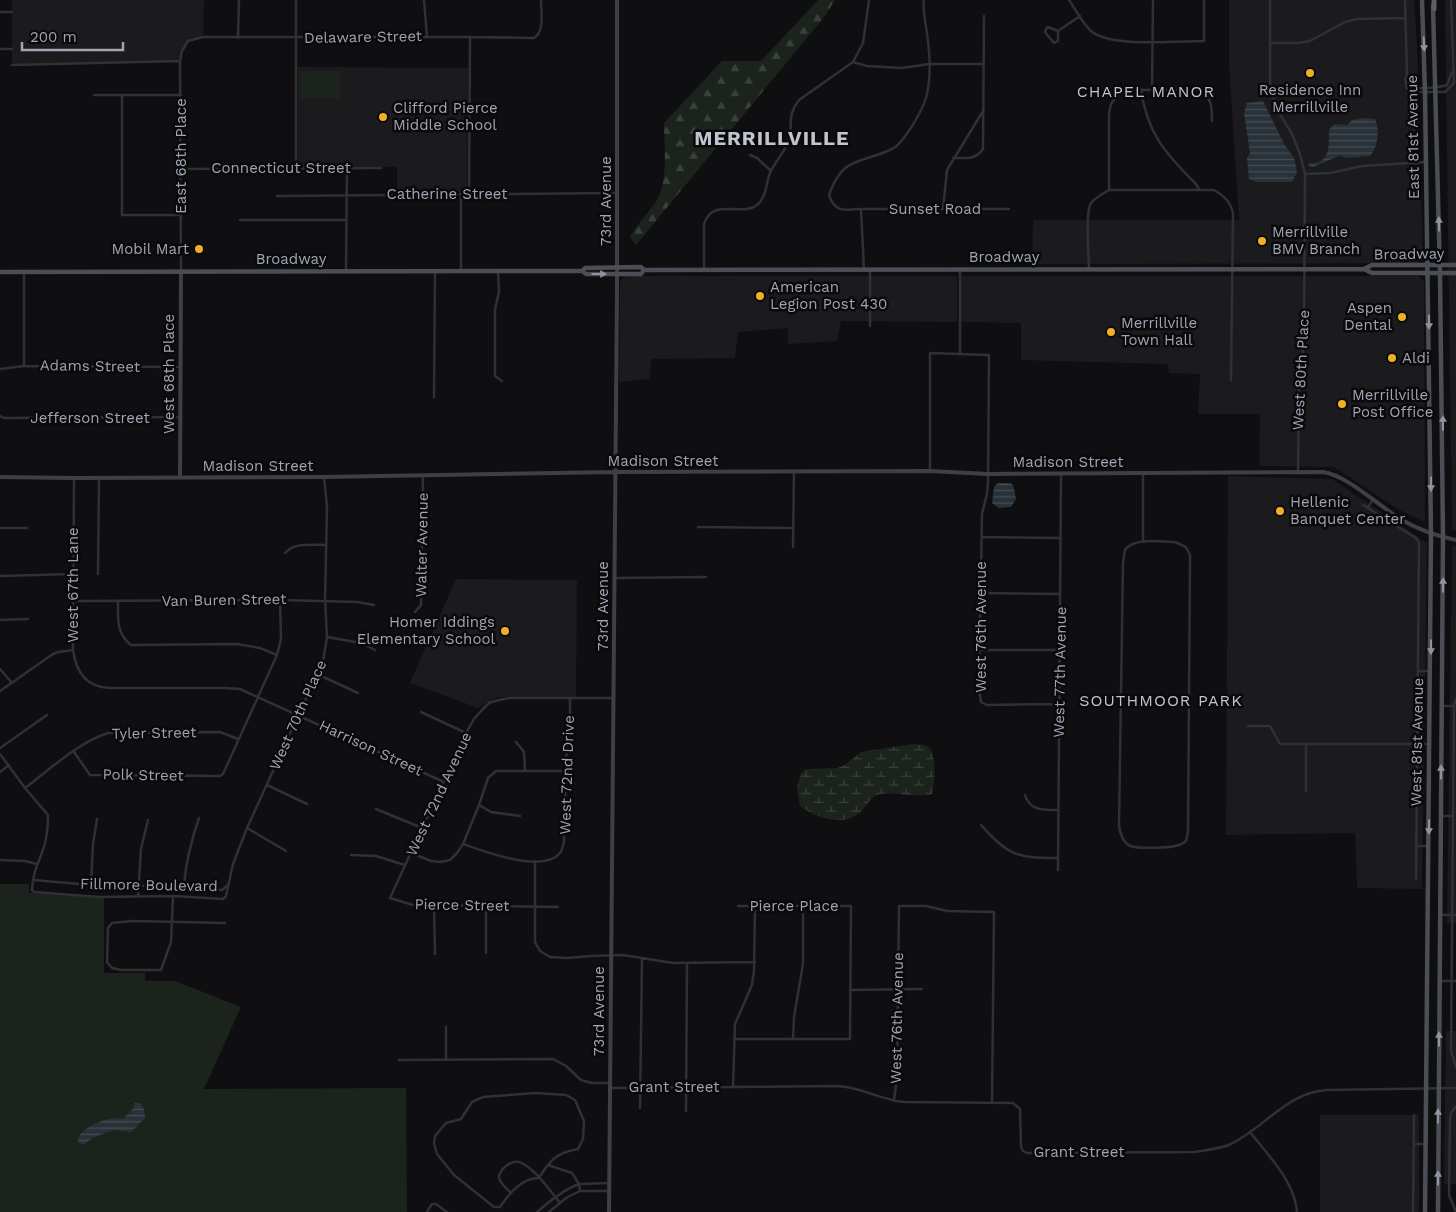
<svg xmlns="http://www.w3.org/2000/svg" width="1456" height="1212" font-family="'Work Sans',sans-serif">
<style>
.built{fill:#1b1b1e}
.green{fill:#1c231d}
.forest{fill:url(#forest-firs)}
.wetland{fill:url(#wetland-marsh)}
.water{fill:url(#water-rules)}
.lines{fill:none;stroke-linecap:round;stroke-linejoin:round}
.street{stroke:#303136;stroke-width:2.5}
.secondary{stroke:#3e4046;stroke-width:4}
.primary{stroke:#4c4e55;stroke-width:4.5}
.highway{stroke:#5c5f67;stroke-width:5}
.oneway{fill:#8f949f}
.poi-dot{fill:#f1af26;stroke:#0a0a0c;stroke-width:2}
.labels{text-anchor:middle;stroke-width:5;stroke-linejoin:round;paint-order:stroke}
.street-label{font-size:15px;fill:#a0a5b2;stroke:#0a0a0c}
.poi-label{font-size:15px;fill:#a0a5b2;stroke:#0a0a0c;text-anchor:start}
.neighbourhood-label{font-size:16px;letter-spacing:1px;fill:#c1c4ce;stroke:#0a0a0c}
.district-label{font-size:20px;font-weight:bold;letter-spacing:1px;fill:#c1c4ce;stroke:#0a0a0c}
</style>
<defs>
<pattern id="forest-firs" width="22" height="20" patternUnits="userSpaceOnUse" patternTransform="scale(1.25)"><rect width="22" height="20" fill="#1c231d"/><path d="M5 1l3.5 6h-7zM16 11l3.5 6h-7z" fill="#3a403b"/></pattern>
<pattern id="wetland-marsh" width="20" height="14" patternUnits="userSpaceOnUse" patternTransform="scale(1.25)"><rect width="20" height="14" fill="#1c231d"/><path d="M1 5h8M5 5V1M11 12h8M15 12V8" fill="none" stroke="#3a403b"/></pattern>
<pattern id="water-rules" width="6" height="5" patternUnits="userSpaceOnUse" patternTransform="scale(1.25)"><rect width="6" height="5" fill="#293239"/><path d="M0 2.5h6" fill="none" stroke="#454d53"/></pattern>
</defs>
<rect width="100%" height="100%" fill="#0f0f11"/>
<path class="built" d="M12,0H204L203,37L188,41L177,61L12,65Z
M1229,0H1414L1417,45L1423,257L1418,263L1032,264L1033,220H1239L1229,64Z
M1445,0H1456V531L1452,530Z
M298,67L468,68L467,193H397V167L298,166Z
M626,276H957V322L841,321L837,341L788,344V328L738,332L735,358L651,359L650,379L619,382L620,284L621,280Z
M961,276H1418L1424,281L1425,522L1399,510L1334,467L1259,466L1260,414H1198L1200,374L1169,373L1168,364L1021,360V323L961,322Z
M1228,476L1332,479L1427,543L1422,889L1357,888L1355,833L1226,835Z
M1452,545L1456,547V923L1447,924Z
M456,579L577,580L576,699L498,697L478,708L410,683Z
M1446,1031H1456V1184H1444Z
M1320,1115H1419V1212H1320Z"/>
<path class="green" d="M300,71H340V99L300,98Z
M0,884H29V893L104,898V973H145V981H175L241,1007L204,1089L406,1088L407,1212H0Z"/>
<path class="forest" d="M818,0H835L825,16L636,245L630,237C637,224 647,215 655,203C669,182 664,147 664,123L722,61H761Z"/>
<path class="wetland" d="M913,744L924,745L931,749C936,765 935,779 932,794C915,798 898,792 881,794C869,796 867,808 858,814C841,827 814,817 800,806L797,787L801,773L806,769L838,768L846,764L861,752Z"/>
<path class="water" d="M1263,101L1284,144L1294,158L1297,172L1292,182H1256L1249,179L1247,158L1250,153L1244,113L1247,103Z
M1363,118L1375,119C1380,130 1378,147 1370,156L1348,158L1339,156L1313,167L1308,165L1309,163C1313,163 1318,163 1321,161C1330,157 1329,138 1329,130L1334,124L1347,125L1352,120Z
M998,483H1010L1013,485L1016,499L1011,507L999,508L992,503L994,487Z
M135,1103L141,1104L144,1109L145,1118L131,1132L114,1130L94,1137L83,1145L78,1141C78,1130 99,1121 109,1119C114,1118 119,1119 124,1118L132,1110Z"/>
<g class="lines">
<path class="street" d="M424,0L427,37
M1069,0C1076,10 1082,23 1091,31C1111,48 1178,41 1204,41V0
M1270,0V82L1273,96L1278,111L1292,134L1300,154L1305,174L1304,338L1299,390L1298,472
M1405,0L1407,76L1405,79L1407,89L1414,92H1445L1454,83L1451,0
M0,12H12
M1058,31V41L1054,43L1045,32L1046,29L1048,27L1058,31L1080,16
M238,38L239,0
M1270,43H1298L1310,41L1345,22L1357,19L1406,18
M0,49H12
M853,62L867,66L902,68L929,64H984
M12,65L180,61
M1407,76C1409,79 1409,85 1413,87C1418,90 1441,87 1447,85L1452,72
M1141,89C1147,134 1166,154 1196,184L1199,189
M1152,89L1153,0
M94,95H181
M122,96V215H181
M750,155L757,158L771,171
M953,158C965,158 976,160 983,149L984,16
M296,167V0
M180,169L381,168
M1305,174L1330,173L1362,166L1426,162
M1109,190H1214C1224,196 1230,201 1233,213L1231,380
M469,194L470,37
M277,196L617,193
M861,209H1009
M943,209L947,170L983,111
M240,220H346
M960,269V354
M1089,269C1089,254 1085,217 1090,205C1093,198 1103,194 1109,190V114L1111,104L1117,96L1127,90H1198C1212,96 1212,108 1212,121
M704,270V224C713,195 746,220 760,202C767,194 766,183 770,173C775,161 785,153 789,139C793,123 787,115 799,100L853,62L863,43L869,0
M864,270L861,209C845,210 835,213 829,195C843,155 861,164 892,149C904,143 922,111 926,98C931,79 930,54 927,34C926,22 922,12 924,0
M346,271L347,167
M461,271V194
M181,272L180,61L182,51L188,41L203,37H470L534,38C545,31 541,12 541,0
M498,272L499,292L495,309V376L502,381
M870,326V270
M24,366V272
M0,369L24,366L180,367
M434,397L435,271
M0,416L4,418L181,417
M930,471V353L989,355L988,483L987,494L982,514L979,689L981,702L987,705L1059,704
M74,478L73,650C76,672 86,687 109,688H225L240,689L444,782
M1363,505L1416,538L1419,543L1416,879
M1367,508L1373,500
M698,527L793,528
M0,528H27
M982,537L1060,538
M1143,542V474
M1175,542L1186,547L1190,555V561L1188,832L1186,841C1184,843 1182,844 1179,845C1171,848 1139,849 1130,846C1122,842 1120,833 1119,825L1123,563L1125,550C1135,537 1160,542 1175,542Z
M793,547L794,472
M285,553C295,542 313,545 326,545
M98,574L99,478
M0,576L73,574
M615,578L706,577
M981,593L1060,594
M73,601L280,600L357,602L374,605
M118,601C118,619 116,633 131,645L237,644L260,648L277,655
M415,612L421,605L423,476
M0,620L28,619
M327,637L361,643L375,650
M980,650H1060
M0,669L12,683
M1418,671H1429
M317,674L358,693
M0,691L53,654L58,652L73,650
M1456,699L1454,706L1451,1051L1456,1067
M1442,706H1454
M421,712L466,733
M1248,726H1270L1280,744H1430
M516,742L524,752L525,770
M1306,744V791
M0,748L47,715
M74,752L90,775L220,776L223,774L277,655L281,639L280,600
M0,754L25,788L48,815C48,825 47,837 44,847C39,861 32,875 32,890L34,892L99,897L173,896L223,899L226,896L233,864L247,828L323,661L327,637L325,600L327,507L324,477
M0,772L9,765
M267,785L307,804
M25,788C50,769 79,742 108,733L220,732L238,739
M1025,795C1030,811 1043,810 1058,810
M479,805L491,812L520,816
M376,809L422,828
M1441,816H1452
M981,825C1009,856 1017,858 1058,858
M247,828L286,851
M463,844C483,851 543,874 560,853C562,851 563,845 564,842L567,732L570,722V699
M1417,846H1427
M411,853L431,861L440,862L450,860L457,853L463,844L479,805L488,778L496,771H566
M351,855L376,856L405,865
M0,860L25,861L37,864
M535,861V942L540,951L550,957L567,958L591,956L623,955L673,963L755,962
M1058,870L1061,474
M33,880L91,885L184,886L222,890L228,885
M91,884L93,844L97,819
M184,885C186,861 191,841 199,818
M138,896L141,849L148,820
M173,896L171,942L161,970H121L112,968L107,962L108,928L112,923L132,921L225,923
M434,906L435,954
M558,907L413,905L390,898L466,733L474,719L482,710L489,703L499,700L510,698H613
M1440,915H1456
M486,953V907
M1440,981H1456
M850,990L922,989
M446,1027V1060
M734,1039H850L851,906H738
M793,1039L794,1017L803,964V906
M399,1060L553,1059L566,1066L581,1080L592,1083H610
M733,1087L735,1024L752,985L754,971L755,907
M610,1088L838,1086C861,1087 881,1100 904,1102L1013,1103L1020,1109L1021,1147L1023,1151L1027,1153L1194,1152C1207,1150 1220,1149 1231,1144C1265,1127 1288,1092 1327,1090L1456,1088
M536,1093L566,1095L575,1100L584,1121L583,1139L578,1149C556,1153 550,1160 539,1178C521,1178 509,1194 500,1207H494L454,1175L437,1154L434,1143L435,1136L446,1123L461,1119L472,1102L483,1097Z
M894,1101L897,1076L899,906H926L947,911L994,912L992,1103
M1456,1106L1451,1113L1450,1121L1449,1195L1456,1212
M640,1108L642,959
M686,1111L687,963
M1250,1132C1268,1155 1295,1182 1297,1212
M1414,1144H1425
M548,1165L572,1173L579,1184L580,1191
M511,1193C507,1189 500,1183 499,1178C499,1169 511,1160 519,1162C533,1166 551,1192 560,1203
M427,1212L432,1204H436L447,1212
M537,1212C550,1201 563,1190 579,1184L609,1183
M549,1212L566,1198L580,1191H609
M1413,1212L1414,1115"/>
<path class="secondary" d="M0,477L74,478L324,477L615,472L930,471L988,474L1323,472C1347,475 1380,507 1402,520C1419,530 1437,536 1456,540
M180,477L181,272
M609,1212L617,289V0"/>
<path class="primary" d="M1422,0L1425,92L1431,534L1425,1212
M1433,6L1440,273L1443,537L1438,1212
M1364,269L1372,273H1456
M582,271L586,274H641L644,270
M0,272L576,271H582L585,268L641,267L644,270H651L1364,269L1372,265H1456"/>
<path class="highway" d="M1434,9V0"/>
</g>
<defs><path id="oneway-solid" d="M-6-.8H1V-3.2L6.5 0L1 3.2V.8H-6Z" transform="scale(1.25)"/></defs>
<g class="oneway">
<use href="#oneway-solid" transform="translate(1424 44) rotate(88)"/>
<use href="#oneway-solid" transform="translate(1439 224) rotate(-91)"/>
<use href="#oneway-solid" transform="translate(599 274)"/>
<use href="#oneway-solid" transform="translate(1429 322) rotate(89)"/>
<use href="#oneway-solid" transform="translate(1443 423) rotate(-90)"/>
<use href="#oneway-solid" transform="translate(1431 484) rotate(90)"/>
<use href="#oneway-solid" transform="translate(1443 585) rotate(-89)"/>
<use href="#oneway-solid" transform="translate(1431 647) rotate(90)"/>
<use href="#oneway-solid" transform="translate(1441 772) rotate(-90)"/>
<use href="#oneway-solid" transform="translate(1429 827) rotate(91)"/>
<use href="#oneway-solid" transform="translate(1439 1039) rotate(-90)"/>
<use href="#oneway-solid" transform="translate(1438 1116) rotate(-89)"/>
<use href="#oneway-solid" transform="translate(1438 1178) rotate(-90)"/>
</g>
<g class="poi-dot">
<circle cx="1310" cy="73" r="5"/>
<circle cx="383" cy="117" r="5"/>
<circle cx="1262" cy="241" r="5"/>
<circle cx="199" cy="249" r="5"/>
<circle cx="760" cy="296" r="5"/>
<circle cx="1402" cy="317" r="5"/>
<circle cx="1111" cy="332" r="5"/>
<circle cx="1392" cy="358" r="5"/>
<circle cx="1342" cy="404" r="5"/>
<circle cx="1280" cy="511" r="5"/>
<circle cx="505" cy="631" r="5"/>
</g>
<g class="labels">
<g class="street-label">
<text transform="translate(363 37) rotate(-1)" y="5">Delaware Street</text>
<text transform="translate(1413 137) rotate(-91)" y="5">East 81st Avenue</text>
<text transform="translate(181 156) rotate(-90)" y="5">East 68th Place</text>
<text x="281" y="173">Connecticut Street</text>
<text x="447" y="199">Catherine Street</text>
<text transform="translate(606 201) rotate(-90)" y="5">73rd Avenue</text>
<text x="935" y="214">Sunset Road</text>
<text transform="translate(1409 254) rotate(-1)" y="5">Broadway</text>
<text x="1004" y="262">Broadway</text>
<text x="291" y="264">Broadway</text>
<text transform="translate(90 366) rotate(1)" y="5">Adams Street</text>
<text transform="translate(1301 370) rotate(-87)" y="5">West 80th Place</text>
<text transform="translate(169 374) rotate(-90)" y="5">West 68th Place</text>
<text x="90" y="423">Jefferson Street</text>
<text x="663" y="466">Madison Street</text>
<text x="1068" y="467">Madison Street</text>
<text x="258" y="471">Madison Street</text>
<text transform="translate(422 545) rotate(-89)" y="5">Walter Avenue</text>
<text transform="translate(73 585) rotate(-90)" y="5">West 67th Lane</text>
<text transform="translate(224 600) rotate(-1)" y="5">Van Buren Street</text>
<text transform="translate(603 606) rotate(-90)" y="5">73rd Avenue</text>
<text transform="translate(981 627) rotate(-90)" y="5">West 76th Avenue</text>
<text transform="translate(1060 672) rotate(-89)" y="5">West 77th Avenue</text>
<text transform="translate(298 715) rotate(-66)" y="5">West 70th Place</text>
<text transform="translate(154 733) rotate(-1)" y="5">Tyler Street</text>
<text transform="translate(1417 742) rotate(-89)" y="5">West 81st Avenue</text>
<text transform="translate(371 748) rotate(25)" y="5">Harrison Street</text>
<text transform="translate(143 775) rotate(1)" y="5">Polk Street</text>
<text transform="translate(567 775) rotate(-88)" y="5">West 72nd Drive</text>
<text transform="translate(439 794) rotate(-65)" y="5">West 72nd Avenue</text>
<text transform="translate(149 885) rotate(1)" y="5">Fillmore Boulevard</text>
<text transform="translate(462 905) rotate(1)" y="5">Pierce Street</text>
<text x="794" y="911">Pierce Place</text>
<text transform="translate(599 1011) rotate(-90)" y="5">73rd Avenue</text>
<text transform="translate(897 1018) rotate(-89)" y="5">West 76th Avenue</text>
<text x="674" y="1092">Grant Street</text>
<text x="1079" y="1157">Grant Street</text>
</g>
<g class="poi-label">
<text x="1310" y="95" text-anchor="middle">Residence Inn<tspan x="1310" dy="17">Merrillville</tspan></text>
<text x="393" y="113">Clifford Pierce<tspan x="393" dy="17">Middle School</tspan></text>
<text x="1272" y="237">Merrillville<tspan x="1272" dy="17">BMV Branch</tspan></text>
<text x="189" y="254" text-anchor="end">Mobil Mart</text>
<text x="770" y="292">American<tspan x="770" dy="17">Legion Post 430</tspan></text>
<text x="1392" y="313" text-anchor="end">Aspen<tspan x="1392" dy="17">Dental</tspan></text>
<text x="1121" y="328">Merrillville<tspan x="1121" dy="17">Town Hall</tspan></text>
<text x="1402" y="363">Aldi</text>
<text x="1352" y="400">Merrillville<tspan x="1352" dy="17">Post Office</tspan></text>
<text x="1290" y="507">Hellenic<tspan x="1290" dy="17">Banquet Center</tspan></text>
<text x="495" y="627" text-anchor="end">Homer Iddings<tspan x="495" dy="17">Elementary School</tspan></text>
</g>
<g class="neighbourhood-label">
<text x="1146" y="97">CHAPEL MANOR</text>
<text x="1161" y="706">SOUTHMOOR PARK</text>
</g>
<g class="district-label">
<text x="772" y="145">MERRILLVILLE</text>
</g>
</g>
<path d="M22 42v8h101v-8" fill="none" stroke="#a0a5b2" stroke-width="2.5"/>
<text x="30" y="42" font-size="15" fill="#a0a5b2" stroke="#0a0a0c" stroke-width="4" paint-order="stroke">200 m</text>
</svg>
